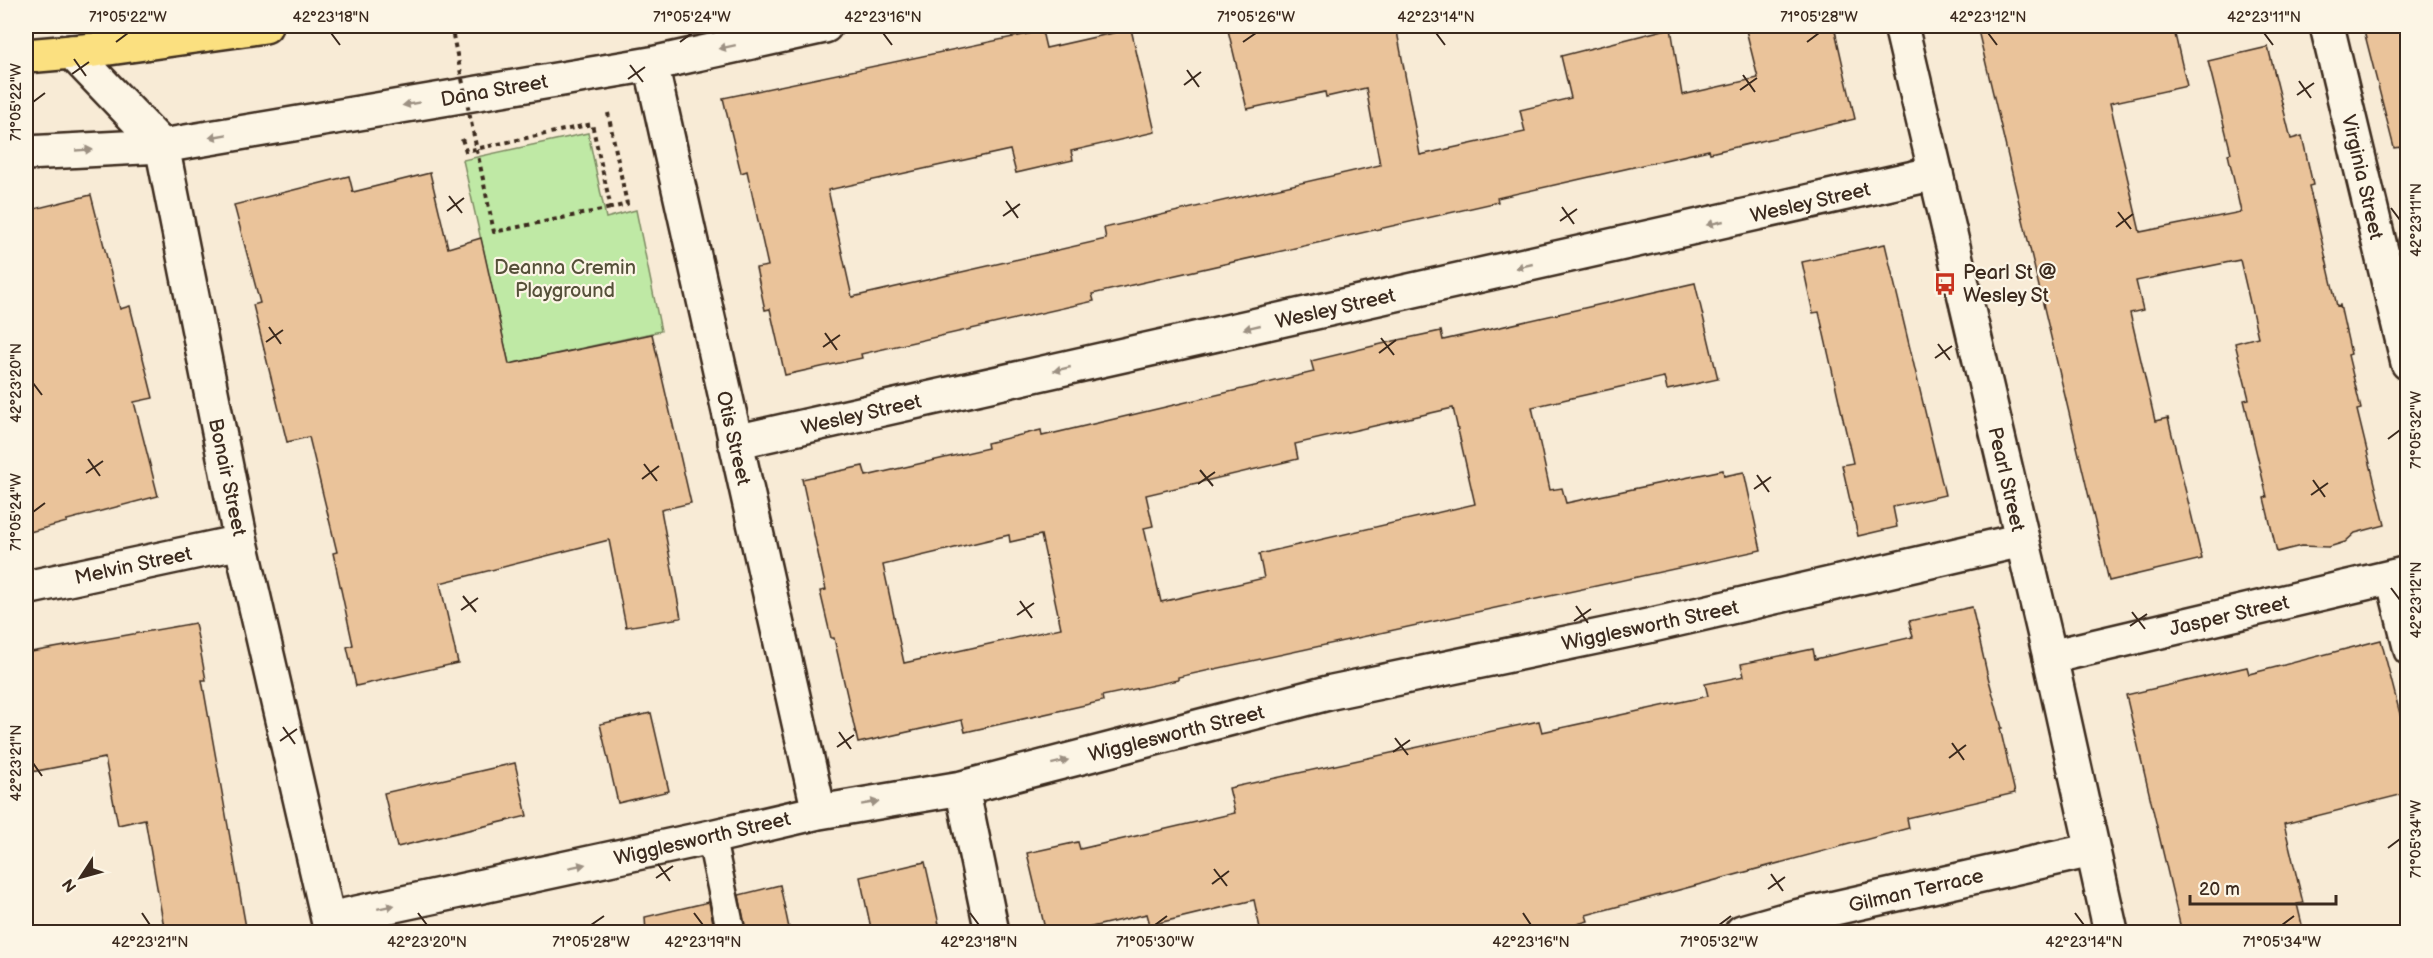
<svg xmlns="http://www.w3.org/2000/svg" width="2433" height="958" font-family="'Balsamiq Sans',sans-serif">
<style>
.green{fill:#bfe9a5;stroke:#7d8a62;stroke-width:1.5}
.building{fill:#eac39a;stroke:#3b2a1e;stroke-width:1.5;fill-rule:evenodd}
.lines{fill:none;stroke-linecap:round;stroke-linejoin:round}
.lane-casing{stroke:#3b2a1e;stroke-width:32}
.street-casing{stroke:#3b2a1e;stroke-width:38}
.secondary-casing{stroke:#3b2a1e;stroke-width:38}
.highway-casing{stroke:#3b2a1e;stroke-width:38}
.path{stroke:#3b2a1e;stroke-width:4;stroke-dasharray:4.5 4.5;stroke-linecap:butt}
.lane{stroke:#fcf5e5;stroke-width:27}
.street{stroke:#fcf5e5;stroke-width:33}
.secondary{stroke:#fcf5e5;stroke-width:33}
.highway{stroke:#fbe080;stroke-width:33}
.path-bridge{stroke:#3b2a1e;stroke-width:4;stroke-dasharray:4.5 4.5;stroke-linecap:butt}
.oneway{fill:#9c9082}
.ticks{fill:none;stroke:#3b2a1e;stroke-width:2}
.labels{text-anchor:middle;stroke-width:4.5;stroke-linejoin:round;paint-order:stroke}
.street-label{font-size:20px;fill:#3b2a1e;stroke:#fcf5e5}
.park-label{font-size:20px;fill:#555039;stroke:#fcf5e5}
.poi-label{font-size:20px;fill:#3b2a1e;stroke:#fcf5e5;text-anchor:start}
.neatline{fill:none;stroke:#3b2a1e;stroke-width:2}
.ticks-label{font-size:15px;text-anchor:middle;fill:#3b2a1e}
</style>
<rect width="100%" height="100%" fill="#f8ebd6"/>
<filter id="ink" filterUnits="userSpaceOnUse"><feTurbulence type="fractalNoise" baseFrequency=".0167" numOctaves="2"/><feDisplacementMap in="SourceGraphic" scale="12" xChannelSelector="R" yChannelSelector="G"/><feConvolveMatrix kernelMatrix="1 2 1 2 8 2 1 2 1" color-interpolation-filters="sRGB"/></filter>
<g filter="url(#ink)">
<path class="green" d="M588,133L606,218L636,210L661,331L509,364L463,160Z"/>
<path class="building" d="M1227,26H1396L1420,155L1525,132L1520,110L1571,98L1561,56L1671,28L1682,95L1758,78L1745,26H1834L1855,119L1710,153L1709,150L1497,198L1498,202L1092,294L1094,301L861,354L862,358L785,375L770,309L765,310L756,268L768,266L747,171L741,173L723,98L1042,31L1046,48L1131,29L1155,132L1071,151L1073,160L1016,173L1010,150L828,190L852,297L1106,239L1104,228L1380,165L1366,88L1326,97L1325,92L1247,109Z
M1977,26H2173L2187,86L2110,103L2140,232L2241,212L2228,154L2231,153L2208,61L2268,47L2291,139L2302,136L2313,185L2309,186L2337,306L2340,305L2351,354L2348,355L2361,409L2357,410L2385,525L2355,533L2345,542L2329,547L2301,546L2277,552L2264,498L2267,497L2244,400L2249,399L2235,343L2258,337L2240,260L2136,281L2143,310L2130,313L2155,421L2168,418L2202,559L2109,581Z
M2384,26H2408V146L2394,148L2364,31Z
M430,173L448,248L481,238L509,364L652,334L691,503L661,510L681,618L626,627L609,540L440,583L458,663L356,686L347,647L353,645L333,553L337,552L309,437L287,442L253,305L260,303L234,205L349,176L353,192Z
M91,195L120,309L130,306L153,398L134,402L158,496L67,520V522L26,533V211Z
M1885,244L1945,495L1893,507L1897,527L1858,536L1842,465L1853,463L1819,312L1813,313L1802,262Z
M1695,283L1718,379L1667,390L1664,377L1532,407L1550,490L1562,488L1566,503L1723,470L1724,476L1744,472L1761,550L1178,677V680L1102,696L1103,701L965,732L962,720L858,743L834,638H831L820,591L826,590L802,479L863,466L866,476L988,448L987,443L1041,430L1042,436L1314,372L1311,361L1394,341L1441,331L1443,340ZM1453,408L1475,504L1259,554L1264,578L1161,602L1144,528L1153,526L1146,495L1298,459L1295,444ZM1009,535L1010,542L1041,535L1061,628L904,663L883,565Z
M1972,607L1987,673L2002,728H2000L2015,793L1907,818L1909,828L1586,915L1588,921L1545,933H1261L1254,900L1150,925L1147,914L1066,933H1046L1027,853L1078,842L1080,849L1235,813L1229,788L1539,721L1542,732L1708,696L1705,684L1744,676L1741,664L1813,649L1815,659L1913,637L1909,621Z
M195,623L206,680H202L247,933H165L145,819L118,825L105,758L26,773V653Z
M2381,640L2408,745V793L2284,824L2303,903L2297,904L2304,933H2182L2126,695L2247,667L2249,674Z
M651,713L669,791L618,803L600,724Z
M515,763L527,816L397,847L384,793Z
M925,862L941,933H872L860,877Z
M780,885L790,933H746L739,895Z
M709,902L715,933H646L645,917Z"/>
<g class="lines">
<g class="lane-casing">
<path id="lane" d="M2390,578L2408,651
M711,837L731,932"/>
</g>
<g class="street-casing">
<path id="street" d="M2327,26L2408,363
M72,52L162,146L241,542L331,932
M651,64L819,812
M26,153L162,146L651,64L825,26
M735,442L1936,173
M26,588L241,542
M2050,657L2408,573
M962,788L992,932
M329,919L711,837L819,812L962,788L1332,692L1648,626L2022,540
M1742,932L1795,917L2092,850"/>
</g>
<g class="secondary-casing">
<path id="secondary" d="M1901,26L2050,657L2111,932"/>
</g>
<g class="highway-casing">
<path id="highway" d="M26,56L95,50L265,26"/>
</g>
<path class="path" d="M462,139L466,151L592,124L611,208L627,204L608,113"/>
<use href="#lane" class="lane"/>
<use href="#street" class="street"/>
<use href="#secondary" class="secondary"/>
<use href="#highway" class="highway"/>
<path class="path-bridge" d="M451,26L494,232L611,208"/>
</g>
<defs><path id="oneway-solid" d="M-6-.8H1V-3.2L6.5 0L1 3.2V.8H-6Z" transform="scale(1.5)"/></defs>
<g class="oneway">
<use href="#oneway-solid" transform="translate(727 47) rotate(168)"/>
<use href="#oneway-solid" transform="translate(411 104) rotate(170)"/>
<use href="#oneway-solid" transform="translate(218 136) rotate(170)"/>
<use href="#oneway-solid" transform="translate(84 150) rotate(-3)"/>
<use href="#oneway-solid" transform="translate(1715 223) rotate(167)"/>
<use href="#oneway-solid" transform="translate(1524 266) rotate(167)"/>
<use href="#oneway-solid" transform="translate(1252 327) rotate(167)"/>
<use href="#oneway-solid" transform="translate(1062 369) rotate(167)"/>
<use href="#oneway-solid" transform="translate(1060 762) rotate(-14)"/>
<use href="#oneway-solid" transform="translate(870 803) rotate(-10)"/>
<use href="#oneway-solid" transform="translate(577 866) rotate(-12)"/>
<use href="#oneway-solid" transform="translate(386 907) rotate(-12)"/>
</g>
</g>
<path class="ticks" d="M331,33L340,45M883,33L892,45M1436,33L1445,45M1988,33L1997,45M2264,33L2273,45M116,42L128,33M680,42L692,33M1243,42L1256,33M1807,42L1819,33M74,59L86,76M630,65L643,82M1187,70L1199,87M72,74L89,62M1743,75L1755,92M628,79L645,67M2299,81L2311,98M1184,85L1201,72M1740,90L1757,78M2297,95L2314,83M33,102L45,93M449,196L462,213M1006,201L1018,218M1562,207L1574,224M2391,208L2400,220M447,211L464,198M2118,212L2131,229M1003,216L1020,204M1560,221L1577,209M2116,227L2133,214M269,327L281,344M825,333L837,350M1381,338L1394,355M266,342L283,330M1938,344L1950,360M823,347L840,335M1379,353L1396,340M1935,358L1952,346M33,383L42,395M2388,439L2400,430M88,459L100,476M644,464L657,481M1200,470L1213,486M86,473L103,461M1757,475L1769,492M642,479L659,466M2313,480L2325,497M1198,484L1215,472M1754,489L1771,477M2311,495L2328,483M33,512L45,503M2391,588L2400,600M463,596L476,612M1020,601L1032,618M1576,606L1588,623M461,610L478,598M2132,612L2145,629M1017,615L1034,603M1574,621L1591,609M2130,626L2147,614M283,727L295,744M839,732L851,749M1395,738L1408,755M280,741L297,729M1952,743L1964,760M837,747L854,735M1393,752L1410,740M1949,758L1966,745M33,763L42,776M2388,848L2400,839M658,864L670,881M1214,869L1227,886M1771,874L1783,891M656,878L673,866M1212,884L1229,871M1768,889L1785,877M142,913L150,925M418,913L427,925M694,913L703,925M970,913L979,925M1523,913L1531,925M2075,913L2084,925M591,925L604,916M1155,925L1167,916M1719,925L1731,916M2282,925L2294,916"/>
<defs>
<g id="bus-bare" transform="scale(1.8)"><path d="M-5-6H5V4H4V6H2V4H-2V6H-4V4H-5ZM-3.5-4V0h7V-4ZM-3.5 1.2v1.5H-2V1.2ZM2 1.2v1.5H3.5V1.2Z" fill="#c8321e" stroke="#fcf5e5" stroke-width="2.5" paint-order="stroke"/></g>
</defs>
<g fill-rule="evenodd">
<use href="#bus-bare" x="1945" y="284"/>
</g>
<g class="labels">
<g class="street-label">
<text transform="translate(494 90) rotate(-10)" y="7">Dana Street</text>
<text transform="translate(2363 177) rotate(77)" y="7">Virginia Street</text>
<text transform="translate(1810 202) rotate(-13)" y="7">Wesley Street</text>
<text transform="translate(1335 308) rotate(-13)" y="7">Wesley Street</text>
<text transform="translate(861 414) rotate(-13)" y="7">Wesley Street</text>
<text transform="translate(734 438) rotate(77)" y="7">Otis Street</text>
<text transform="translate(228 477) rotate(78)" y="7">Bonair Street</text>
<text transform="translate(2007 479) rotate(77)" y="7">Pearl Street</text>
<text transform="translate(133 565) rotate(-12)" y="7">Melvin Street</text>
<text transform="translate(2229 615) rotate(-13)" y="7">Jasper Street</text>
<text transform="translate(1650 625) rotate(-12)" y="7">Wigglesworth Street</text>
<text transform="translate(1176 733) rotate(-14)" y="7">Wigglesworth Street</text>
<text transform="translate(702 838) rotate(-13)" y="7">Wigglesworth Street</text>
<text transform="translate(1916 890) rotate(-13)" y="7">Gilman Terrace</text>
</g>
<g class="park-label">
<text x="565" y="274">Deanna Cremin<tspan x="565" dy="23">Playground</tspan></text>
</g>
<g class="poi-label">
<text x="1963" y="279">Pearl St @<tspan x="1963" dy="23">Wesley St</tspan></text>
</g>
</g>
<rect width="2433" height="958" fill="none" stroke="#fcf5e5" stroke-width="66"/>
<g transform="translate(81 877) rotate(234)" stroke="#fcf5e5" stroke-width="4.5" paint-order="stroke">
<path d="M0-4.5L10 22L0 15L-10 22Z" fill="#3b2a1e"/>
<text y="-9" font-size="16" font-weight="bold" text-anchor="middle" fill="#3b2a1e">N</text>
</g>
<path d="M2190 895v9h146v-9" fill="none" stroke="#3b2a1e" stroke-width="3"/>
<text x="2199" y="895" font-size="18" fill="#3b2a1e" stroke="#fcf5e5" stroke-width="4.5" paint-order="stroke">20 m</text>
<rect x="33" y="33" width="2367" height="892" class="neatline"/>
<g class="ticks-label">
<text x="128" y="22">71°05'22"W</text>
<text x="331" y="22">42°23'18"N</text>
<text x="692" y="22">71°05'24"W</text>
<text x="883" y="22">42°23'16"N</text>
<text x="1256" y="22">71°05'26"W</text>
<text x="1436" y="22">42°23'14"N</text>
<text x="1819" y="22">71°05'28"W</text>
<text x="1988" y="22">42°23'12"N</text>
<text x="2264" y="22">42°23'11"N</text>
<text transform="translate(16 102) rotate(-90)" y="5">71°05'22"W</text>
<text transform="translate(2416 220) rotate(-90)" y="5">42°23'11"N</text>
<text transform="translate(16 383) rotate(-90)" y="5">42°23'20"N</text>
<text transform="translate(2416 430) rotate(-90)" y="5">71°05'32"W</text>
<text transform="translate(16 512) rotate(-90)" y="5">71°05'24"W</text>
<text transform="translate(2416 600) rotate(-90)" y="5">42°23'12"N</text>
<text transform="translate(16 763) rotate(-90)" y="5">42°23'21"N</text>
<text transform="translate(2416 839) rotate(-90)" y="5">71°05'34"W</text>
<text x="150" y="947">42°23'21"N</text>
<text x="427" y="947">42°23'20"N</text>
<text x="591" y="947">71°05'28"W</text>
<text x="703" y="947">42°23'19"N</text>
<text x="979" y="947">42°23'18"N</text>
<text x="1155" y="947">71°05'30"W</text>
<text x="1531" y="947">42°23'16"N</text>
<text x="1719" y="947">71°05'32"W</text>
<text x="2084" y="947">42°23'14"N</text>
<text x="2282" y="947">71°05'34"W</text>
</g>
</svg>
